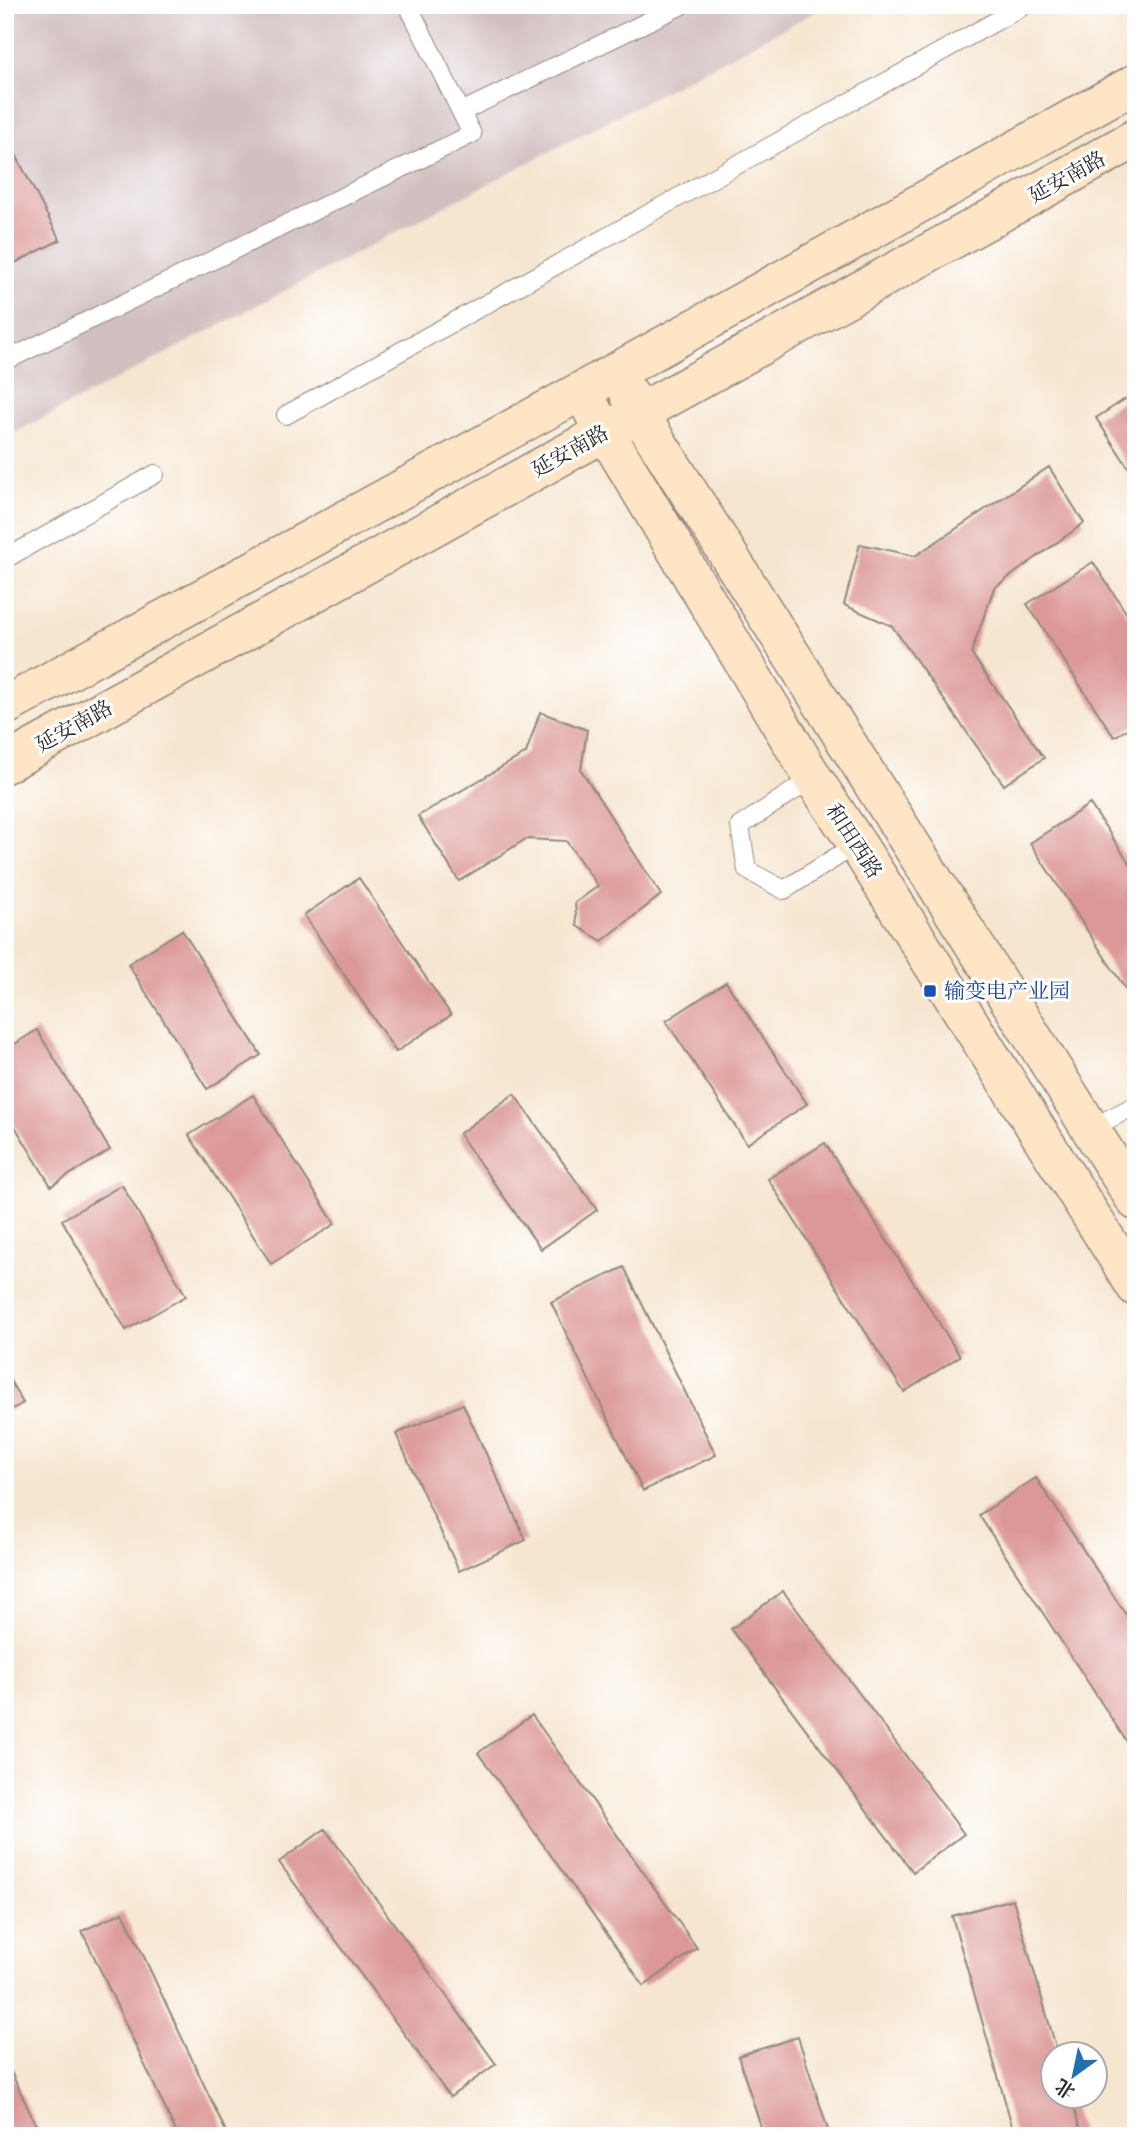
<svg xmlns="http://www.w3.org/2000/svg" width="1141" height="2141" font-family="Alegreya,'Noto Serif SC',serif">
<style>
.industrial{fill:#d2bfc0}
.building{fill:#db9896}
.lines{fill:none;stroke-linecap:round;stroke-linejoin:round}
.service-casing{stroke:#90887e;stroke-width:20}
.secondary-casing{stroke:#90887e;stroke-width:41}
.service{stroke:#fff;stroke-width:18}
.secondary{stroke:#fde5c5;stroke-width:38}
.transit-dot{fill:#1a4fb4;stroke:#fff;stroke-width:2.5}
.labels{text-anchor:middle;stroke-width:6;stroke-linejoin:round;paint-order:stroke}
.street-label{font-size:21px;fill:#2b2b2b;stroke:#fff}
.transit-label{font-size:21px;fill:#164399;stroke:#fff;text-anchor:start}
</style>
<rect width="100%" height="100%" fill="#fff"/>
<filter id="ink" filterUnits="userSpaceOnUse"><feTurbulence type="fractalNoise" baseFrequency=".0143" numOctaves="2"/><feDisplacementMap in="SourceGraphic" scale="14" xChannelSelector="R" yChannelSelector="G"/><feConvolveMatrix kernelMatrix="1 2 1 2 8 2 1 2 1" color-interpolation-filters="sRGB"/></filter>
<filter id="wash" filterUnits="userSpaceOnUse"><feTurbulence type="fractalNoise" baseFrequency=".00686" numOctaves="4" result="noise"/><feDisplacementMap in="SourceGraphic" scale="28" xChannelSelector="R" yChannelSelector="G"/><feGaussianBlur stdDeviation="1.57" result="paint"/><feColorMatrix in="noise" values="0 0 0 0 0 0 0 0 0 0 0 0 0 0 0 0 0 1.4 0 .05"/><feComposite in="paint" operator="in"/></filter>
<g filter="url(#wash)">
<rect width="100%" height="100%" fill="#f6e6d0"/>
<path class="industrial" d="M5,5H828L5,438Z"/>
<g id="blocks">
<path class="building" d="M5,134L60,240L5,268Z
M1136,392V479L1096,418Z
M1049,467L1084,523L994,588L971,653L1044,758L1004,785L892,626L844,605L860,544L915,556Z
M1093,562L1136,628V724L1114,737L1027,604Z
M540,712L587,730L581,770L661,895L602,941L577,926L575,903L598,886L566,841L526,839L459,881L418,816L526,753Z
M1090,804L1136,873V1005L1030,843Z
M359,878L451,1015L396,1052L304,915Z
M182,930L261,1055L207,1089L128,964Z
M726,982L807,1104L747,1144L666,1021Z
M37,1030L110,1150L51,1186L5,1110V1050Z
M514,1094L597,1210L541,1249L459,1134Z
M253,1095L335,1224L271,1264L189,1135Z
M825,1143L960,1356L904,1392L768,1179Z
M122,1185L186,1296L126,1330L62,1220Z
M624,1267L716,1455L643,1491L551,1302Z
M5,1372L23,1403L5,1413Z
M463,1404L526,1540L459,1571L396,1434Z
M1036,1478L1136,1630V1756L979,1515Z
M783,1591L964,1834L913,1872L731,1629Z
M532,1715L697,1948L644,1986L478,1753Z
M325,1829L496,2064L450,2097L279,1862Z
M1013,1899L1058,2054H1054V2096H1070L1082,2136H1015L952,1916Z
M123,1912L228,2136H178L82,1931Z
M798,2037L830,2136H764L738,2056Z
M5,2059L41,2136H5Z"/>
</g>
</g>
<g filter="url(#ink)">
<use href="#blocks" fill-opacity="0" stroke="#90887e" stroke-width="2"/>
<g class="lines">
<g class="service-casing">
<path id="service" d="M461,112L682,5
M5,361L472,134L408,5
M286,415L1025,5
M5,559L155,474
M813,778L740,826L747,870L784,890L857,844
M1090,1129L1134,1106L1136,1108"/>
</g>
<g class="secondary-casing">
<path id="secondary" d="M629,394L640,415L1136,1201
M592,410L813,778L857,844L1136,1287
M5,706L618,371L1136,83
M5,764L1136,138"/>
</g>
<use href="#service" class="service"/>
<use href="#secondary" class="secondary"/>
</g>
</g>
<rect class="transit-dot" x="923" y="984" width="14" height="14" rx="3.5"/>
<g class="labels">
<g class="street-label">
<text transform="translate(1067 177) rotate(-29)" y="7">延安南路</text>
<text transform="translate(570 451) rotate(-29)" y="7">延安南路</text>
<text transform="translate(74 726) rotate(-29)" y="7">延安南路</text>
<text transform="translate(854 841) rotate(57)" y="7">和田西路</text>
</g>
<g class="transit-label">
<text x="944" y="998">输变电产业园</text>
</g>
</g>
<rect width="1141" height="2141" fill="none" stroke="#fff" stroke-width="28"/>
<g transform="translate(1074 2075) rotate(213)"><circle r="33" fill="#ffffff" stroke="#aaaaaa" stroke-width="2"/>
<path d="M0-5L12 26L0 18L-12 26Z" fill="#1f6fb2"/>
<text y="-10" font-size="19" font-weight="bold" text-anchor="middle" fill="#2b2b2b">北</text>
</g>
</svg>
